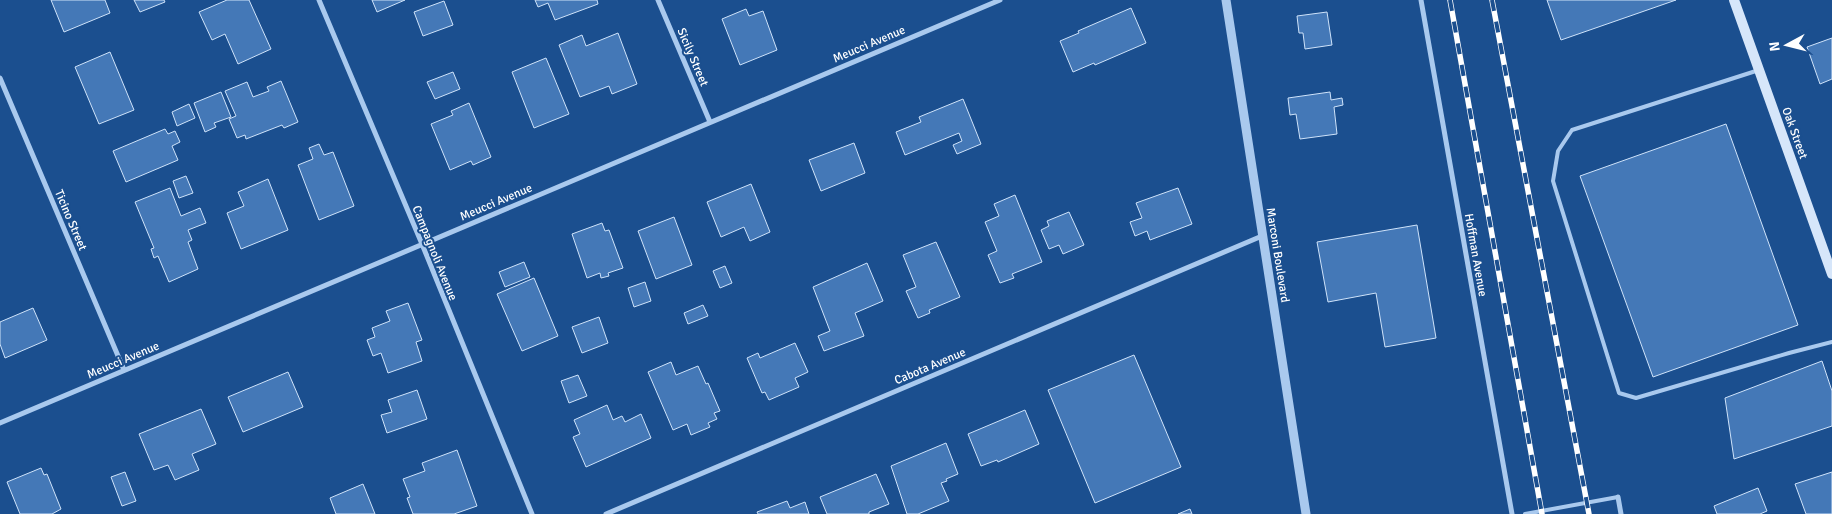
<svg xmlns="http://www.w3.org/2000/svg" width="1832" height="514" font-family="Signika,sans-serif">
<style>
.building{fill:#4478b7;stroke:#cfe3fa}
.lines{fill:none;stroke-linecap:round;stroke-linejoin:round}
.service{stroke:#a9c9ee;stroke-width:4}
.minor{stroke:#a9c9ee;stroke-width:5}
.tertiary{stroke:#a9c9ee;stroke-width:9}
.secondary{stroke:#d6e6fa;stroke-width:10}
.rail-casing{stroke:#fff;stroke-width:5.5}
.rail{stroke:#1b4f8f;stroke-width:4;stroke-dasharray:11;stroke-linecap:butt}
.labels{text-anchor:middle;stroke-width:4;stroke-linejoin:round;paint-order:stroke}
.street-label{font-size:12px;fill:#fff;stroke:#1b4f8f}
</style>
<rect width="100%" height="100%" fill="#1b4f8f"/>
<path class="building" d="M51,0H105L110,13L64,32Z
M134,0H164L165,2L140,12Z
M227,0H249L271,49L238,64L225,34L212,40L199,12Z
M372,0H405L377,12Z
M535,0H597L598,4L555,20L548,3L538,7Z
M1547,0H1676L1561,40Z
M444,1L453,25L423,36L414,12Z
M1131,8L1146,43L1095,65L1094,63L1073,72L1060,41L1079,33L1078,31Z
M746,9L749,16L763,11L777,50L740,65L722,19Z
M1327,12L1332,45L1305,49L1303,33H1299L1297,16Z
M618,33L637,84L612,94L609,86L580,97L559,45L582,35L586,46Z
M1832,38V79L1820,84L1807,47Z
M110,52L134,110L99,124L75,67Z
M546,58L569,114L534,128L512,72Z
M453,72L460,89L435,99L427,82Z
M281,81L298,122L284,128L282,125L246,139L245,135L237,138L229,119L236,116L225,91L247,82L253,97L269,91L267,87Z
M221,92L231,117L214,123L216,127L205,132L194,103Z
M1330,92L1331,100L1342,98L1343,105L1334,107L1337,134L1300,139L1296,114L1290,115L1288,98Z
M963,99L981,144L957,154L953,145L962,141L959,133L905,155L896,132L921,122L919,117Z
M469,103L491,157L473,165L471,161L450,170L431,124L453,115L451,111Z
M189,104L195,118L177,126L172,112Z
M1726,124L1798,325L1653,377L1580,176Z
M165,129L168,134L175,131L180,142L172,146L178,160L126,182L113,151Z
M854,143L865,173L821,191L809,160Z
M319,144L324,155L333,152L354,206L319,220L298,165L313,159L309,148Z
M186,176L193,193L179,198L173,181Z
M268,179L288,230L241,249L227,213L244,206L238,192Z
M751,184L770,232L750,241L744,227L721,237L707,202Z
M170,188L181,216L200,208L206,223L188,230L192,240L188,242L198,269L169,282L158,256L154,258L151,249L154,248L135,202Z
M1178,188L1192,224L1150,240L1147,231L1135,236L1130,222L1142,218L1136,203Z
M1015,195L1042,262L1012,274L1014,278L1000,283L988,255L997,251L985,222L999,216L994,204Z
M1069,212L1084,245L1063,254L1059,245L1049,249L1041,230L1049,226L1047,221Z
M674,217L692,265L656,279L638,231Z
M602,223L605,231L609,230L623,268L608,273L609,276L601,278L600,273L587,278L572,234Z
M1417,225L1436,338L1385,347L1376,293L1328,302L1317,242Z
M936,242L960,297L929,310L930,313L918,318L906,291L916,287L903,255Z
M524,262L530,277L505,287L499,272Z
M867,263L883,301L855,313L864,336L824,351L818,336L830,331L813,287Z
M725,266L732,283L720,288L713,271Z
M534,278L558,336L522,351L497,294Z
M645,282L651,301L634,307L628,288Z
M408,303L422,340L416,342L422,361L388,373L381,353L373,356L367,340L375,337L372,328L390,321L386,311Z
M703,305L708,316L688,324L684,313Z
M33,308L47,340L5,358L0,344V322Z
M599,317L608,343L582,353L572,327Z
M795,343L808,372L795,378L799,387L769,400L765,392L762,393L747,358L758,353L760,358Z
M1134,355L1181,467L1095,503L1048,390Z
M1822,361L1832,391V426L1734,459L1725,398Z
M671,362L676,375L698,366L706,384L708,383L720,411L714,413L717,419L708,423L710,427L691,435L687,424L673,430L648,372Z
M288,372L303,407L243,432L228,397Z
M578,375L587,396L569,403L561,381Z
M417,390L427,419L387,433L381,415L392,412L388,400Z
M607,405L613,420L622,416L625,422L641,414L651,438L586,467L573,437L580,434L574,420Z
M201,409L216,444L192,454L199,470L175,480L168,465L154,470L139,434Z
M1025,410L1039,444L998,462L997,460L981,466L968,434Z
M946,443L958,474L946,479L947,481L941,483L949,501L918,514H907L891,466Z
M457,450L477,506L454,514H413L407,498L410,497L403,479L425,471L422,463Z
M41,468L44,475L47,474L61,509L52,514H20L7,482Z
M125,472L136,501L122,506L111,477Z
M1832,472V514H1806L1795,484Z
M876,474L889,504L869,512V514H827L820,497Z
M363,484L375,514H336L330,498Z
M1758,488L1767,511L1760,514H1717L1714,506Z
M787,501L790,508L805,502L809,514H758L757,512Z
M1190,509L1192,514H1178Z"/>
<g class="lines">
<path class="service" d="M1759,70L1572,130L1558,151L1553,181L1619,393L1636,398L1789,353L1832,342
M1525,514L1618,497"/>
<path class="minor" d="M319,0L422,244L532,514
M658,0L710,122
M1421,0L1512,514
M0,78L124,370
M0,423L1000,0
M1618,497L1621,514
M606,514L1262,236"/>
<path class="tertiary" d="M1226,0L1306,514"/>
<path class="secondary" d="M1734,0L1832,274"/>
<g class="rail-casing">
<path id="rail" d="M1450,0L1542,514
M1492,0L1589,514"/>
</g>
<use href="#rail" class="rail"/>
</g>
<g class="labels">
<g class="street-label">
<text transform="translate(869 44) rotate(-23)" y="4">Meucci Avenue</text>
<text transform="translate(693 57) rotate(67)" y="4">Sicily Street</text>
<text transform="translate(1795 133) rotate(70)" y="4">Oak Street</text>
<text transform="translate(496 202) rotate(-23)" y="4">Meucci Avenue</text>
<text transform="translate(71 220) rotate(67)" y="4">Ticino Street</text>
<text transform="translate(435 253) rotate(68)" y="4">Campagnoli Avenue</text>
<text transform="translate(1278 255) rotate(81)" y="4">Marconi Boulevard</text>
<text transform="translate(1476 255) rotate(80)" y="4">Hoffman Avenue</text>
<text transform="translate(123 360) rotate(-23)" y="4">Meucci Avenue</text>
<text transform="translate(930 366) rotate(-23)" y="4">Cabota Avenue</text>
</g>
</g>
<g transform="translate(1787 45) rotate(263)" stroke="#1b4f8f" stroke-width="4" paint-order="stroke">
<path d="M0-4L9 19L0 12L-9 19Z" fill="#ffffff"/>
<text y="-8" font-size="14" font-weight="bold" text-anchor="middle" fill="#ffffff">N</text>
</g>
</svg>
